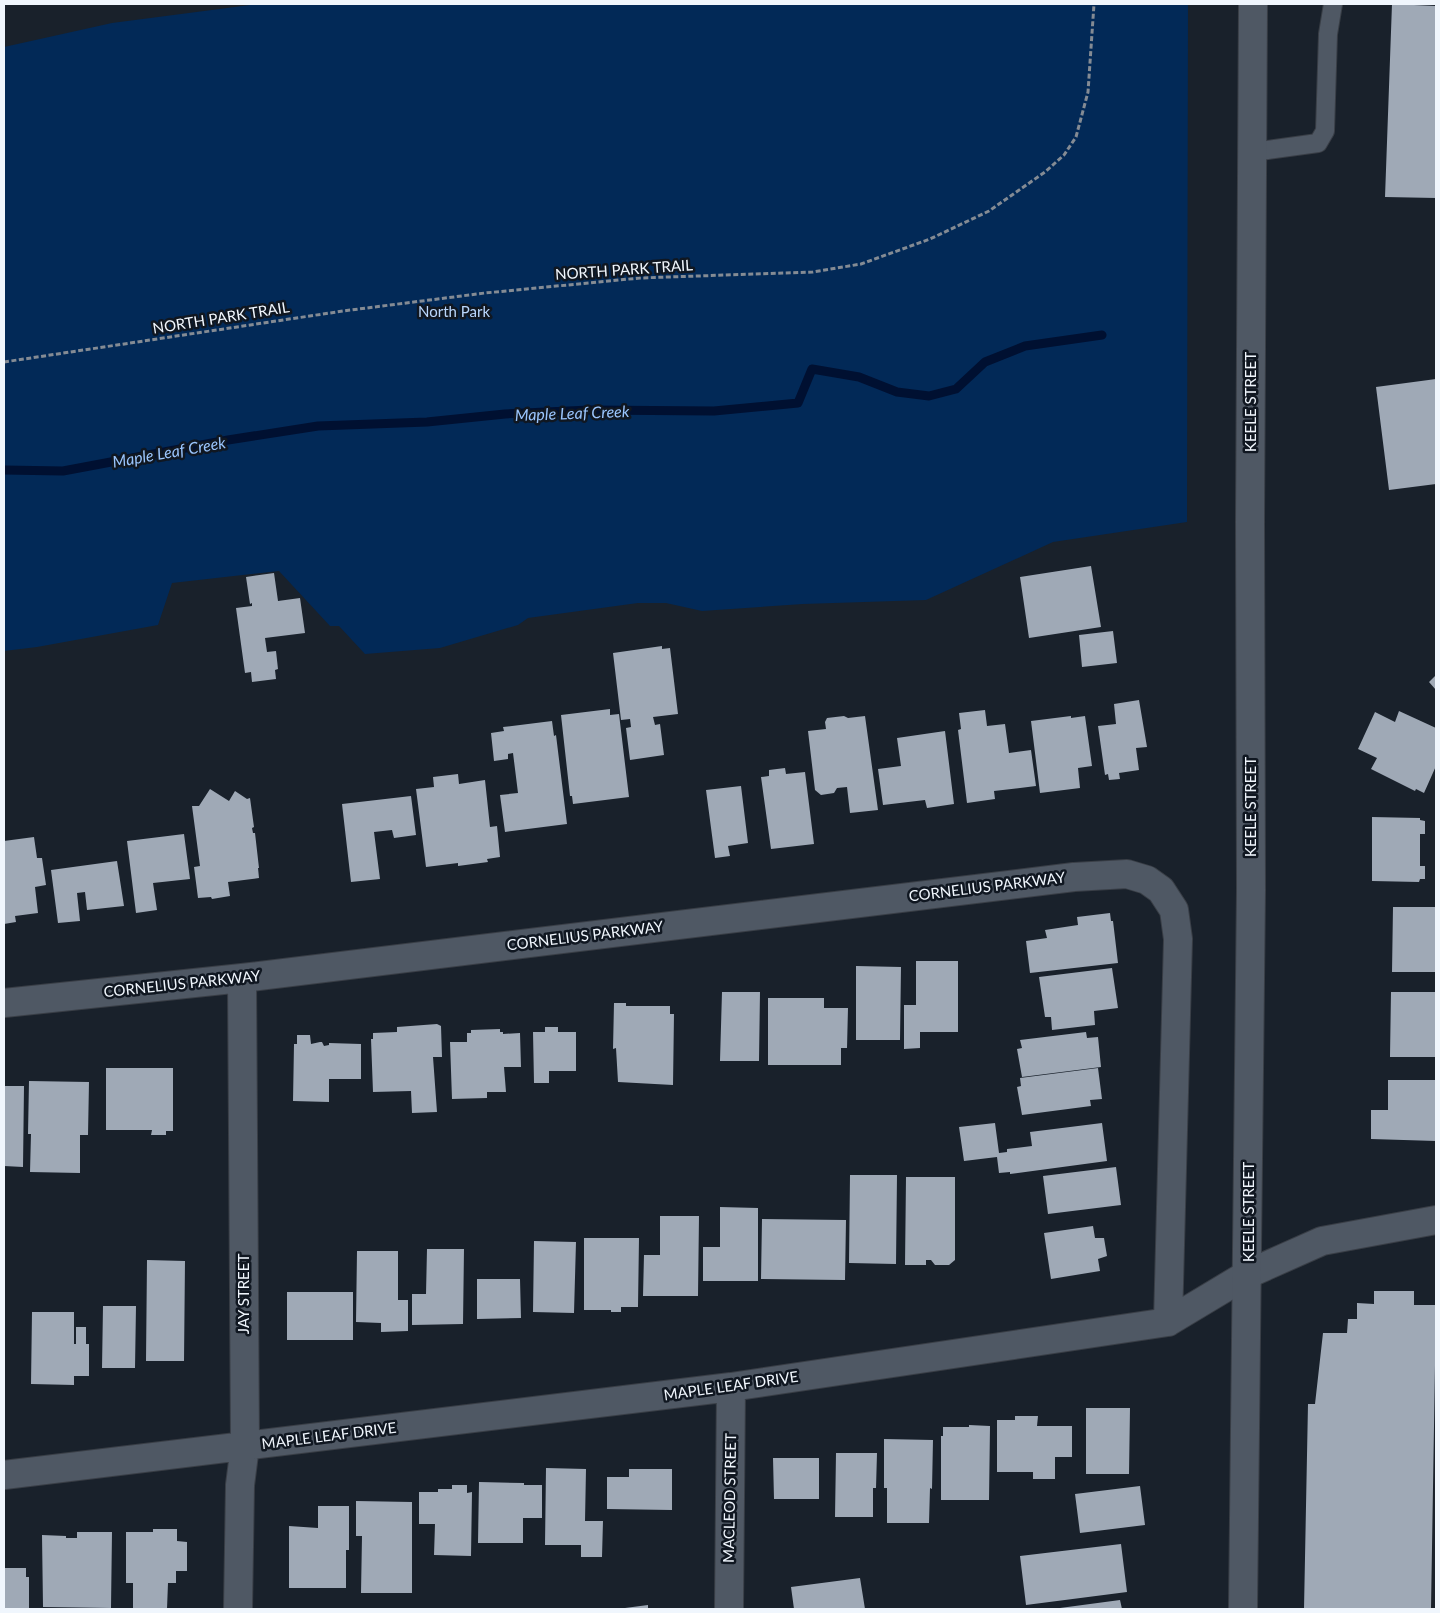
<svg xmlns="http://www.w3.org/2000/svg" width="1440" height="1613" font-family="Lato,sans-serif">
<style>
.green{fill:#022957}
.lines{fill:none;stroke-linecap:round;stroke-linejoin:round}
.stream{stroke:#001031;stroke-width:9}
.building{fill:#9fa9b6}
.service-casing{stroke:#393e46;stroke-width:20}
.minor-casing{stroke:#393e46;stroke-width:30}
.tertiary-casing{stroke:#393e46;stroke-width:30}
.secondary-casing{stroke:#393e46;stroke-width:30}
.path{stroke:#848b94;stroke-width:3;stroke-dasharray:5 2.5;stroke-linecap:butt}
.service{stroke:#4f5864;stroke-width:18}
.minor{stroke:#4f5864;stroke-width:28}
.tertiary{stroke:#4f5864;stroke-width:28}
.secondary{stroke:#4f5864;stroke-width:28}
.labels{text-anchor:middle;stroke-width:5;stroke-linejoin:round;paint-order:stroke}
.street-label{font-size:15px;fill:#f0f6fd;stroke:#101721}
.park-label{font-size:15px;fill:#b9d6fc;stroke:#101721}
.water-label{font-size:16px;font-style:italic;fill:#9ac5fd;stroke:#101721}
</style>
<rect width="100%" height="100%" fill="#19212b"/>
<path class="green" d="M257,4H1188L1187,522L1053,542L926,600L803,604L702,611L666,603H638L528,618L518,625L440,648L365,654L339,626H330L279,571L172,583L158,625L37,647L4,651V47L112,23Z"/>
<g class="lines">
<path class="stream" d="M4,470L63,471L228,440L318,426L427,422L505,414L590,410L714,411L798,403L812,369L859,377L897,392L929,396L956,389L985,362L1025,346L1102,335"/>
</g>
<path class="building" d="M1392,4L1436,6V198L1385,197Z
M1436,379V484L1389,490L1376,387Z
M1091,566L1101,627L1029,638L1020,577Z
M274,573L278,601L300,598L305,633L265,638L267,652L276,651L278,669L275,670L276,679L252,682L251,672L245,673L236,608L252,606V603L250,604L246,577Z
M1113,631L1117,663L1082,667L1079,635Z
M662,646V649L670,648L678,714L653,717L655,725L660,724L664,755L630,760L626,728L631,727L630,719L621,720L613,653Z
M1436,675V690L1429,682Z
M1139,700L1147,747L1136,748L1139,770L1119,773L1120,779L1109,780L1108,774L1105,775L1098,726L1116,724L1114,704Z
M610,709V715L619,714L629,797L573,804L572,796H570L561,715Z
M985,710L987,726L1005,724L1009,753L1031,750L1036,786L994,791L995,799L967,803L958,730L961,729L959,713Z
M1399,711L1436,728V766L1424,793L1416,789L1415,791L1371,769L1377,758L1358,749L1375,712L1395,722Z
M844,716L848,718L865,716L878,810L850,813L847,787L837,788L834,793L821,795L815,790L808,731L826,729L825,722L827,718Z
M1071,716V718L1085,716L1092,766L1078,768L1080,788L1040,793L1031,721Z
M552,721L554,736L556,735L567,824L505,832L500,795L518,793L513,753L508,754V759L494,761L491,733L504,731L503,727Z
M945,731L954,804L927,808L925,800L883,805L878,769L901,766L897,738Z
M785,768L786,774L805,772L814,844L771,849L761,777L769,776V770Z
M458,774L459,784L485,780L490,827L497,826L500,857L487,859L488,862L458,866V863L426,867L416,789L434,787L433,777Z
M741,786L748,843L728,846L730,856L715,858L706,790Z
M210,789L229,801L235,791L247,799L250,798L254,827L252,828L253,833H255L259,868H258L259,878L228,882L230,896L212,899L211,897L198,898L194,867L200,866L192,806H199Z
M411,796L416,835L394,838L392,830L374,832L380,879L351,882L342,804Z
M1372,817L1420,818V820L1425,821V834H1420V866H1425V879H1420L1419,882L1372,881Z
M184,834L190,879L153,883L157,910L136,913L127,841Z
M34,837L37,858H42L46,885L35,887L38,913L15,916L16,922L4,924V841Z
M117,861L124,906L87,910L85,892L77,893L80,921L58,923L51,870Z
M1393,907H1436V972H1392Z
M1110,913L1111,921H1113L1118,963L1030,973L1026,941L1047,938L1045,930L1078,925L1077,917Z
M916,961H958V1032H920V1048L904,1049V1005H916Z
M856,966L901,967L900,1040H856Z
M1112,968L1118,1008L1094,1011L1095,1025L1052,1030L1051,1017H1045L1039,977Z
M722,992H760L759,1061H720Z
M1391,992H1436V1057H1390Z
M768,998H824V1008H848L847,1048H841V1065H768Z
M614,1003H626V1006H670V1014H674L673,1085L618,1082L616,1048L613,1049Z
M437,1024L441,1026L442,1057H433L437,1112L412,1113L411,1091L373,1092L371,1039H373V1033L397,1032V1027Z
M545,1027H558V1032H576V1071H549V1083H534L533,1032H545Z
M500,1029V1032H503V1034L520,1033L521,1067H504L506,1092H487V1098L452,1099L450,1042H467V1033H471V1030Z
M1086,1032L1087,1038L1098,1037L1101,1067L1022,1077L1017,1049L1022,1048L1020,1040Z
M297,1035H310L311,1044L320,1042H322L324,1046L329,1045V1043L361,1044V1079H329V1102L293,1101L294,1044H297Z
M106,1068H173V1131H166V1135H151L152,1130H106Z
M1098,1068L1102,1099L1090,1100L1091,1106L1022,1115L1017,1087L1021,1086L1020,1078Z
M1388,1080H1436V1141L1371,1139V1110H1388Z
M29,1081L89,1082L88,1135H80V1173L30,1172L31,1134H28Z
M4,1086H24L23,1167L4,1166Z
M995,1123L999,1153L1007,1152V1149L1032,1146L1030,1132L1102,1123L1107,1161L1010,1174V1172L999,1173L997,1157L964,1161L959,1127Z
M1116,1167L1121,1205L1048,1214L1043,1176Z
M850,1175H897L896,1264L849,1263Z
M906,1177H955V1260L949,1265H935L931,1260H926V1265H905Z
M720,1207L758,1208V1281H703V1247H720Z
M660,1216H699L698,1296H643L644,1255H660Z
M762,1219L846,1220L845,1280L761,1279Z
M1093,1226L1095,1238H1104L1107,1256L1098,1259L1100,1271L1051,1279L1044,1233Z
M584,1238H639L638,1307H621V1312H611V1310H584Z
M534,1241L576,1242L574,1313L533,1312Z
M427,1249H464L463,1324L412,1325V1294H426Z
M357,1251H398V1300H408V1331L381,1332V1323L356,1322Z
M147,1260L185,1261L184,1361H146Z
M477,1279H520L521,1318L477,1319Z
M1374,1291H1414V1305H1436L1431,1609H1304L1308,1404H1315L1323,1333H1347L1348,1319H1357V1303L1374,1304Z
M287,1292H353V1340H287Z
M103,1306H136L135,1368H102Z
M32,1312H74V1344H76V1327H86V1344H89V1376H74V1385L31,1384Z
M1086,1408H1130L1129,1474H1086Z
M1015,1416H1038L1037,1426H1072V1457H1055V1479H1033V1472H997V1420H1015Z
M969,1425L990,1426L989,1500H941V1436H943V1427H969Z
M884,1439L933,1440L932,1489L930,1488L929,1523H887V1488H884Z
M836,1453H877L876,1488H873V1517H835Z
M773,1458H819V1499H774Z
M546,1468L586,1469L585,1521H603L602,1557H581V1545H545Z
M629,1469H672V1510L607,1509V1477H629Z
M479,1482L524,1483V1485H542V1518H523V1543H478Z
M452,1485H467V1493L472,1492L471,1556L434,1555L435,1524H419V1492H438V1489H452Z
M1140,1486L1145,1525L1080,1533L1075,1494Z
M356,1501L412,1502V1593H361L362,1536H356Z
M318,1506H349V1550H346V1588H289V1526L318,1528Z
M153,1529H177V1541L187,1542V1571H176V1583H168L167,1609L133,1608V1583H126V1532H153Z
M77,1532H112L111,1608L43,1607L42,1535L66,1536V1538H77Z
M1121,1544L1127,1592L1026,1605L1020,1556Z
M4,1568H26V1577H29V1609H4Z
M860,1578L865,1609H794L791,1587Z
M1120,1600L1122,1609H1060V1608Z
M648,1605V1609H625V1608Z"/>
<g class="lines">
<g class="service-casing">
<path id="service" d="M1253,152L1318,143L1325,131L1328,34L1333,4"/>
</g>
<g class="minor-casing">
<path id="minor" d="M4,1003L242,978L1074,877L1127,874L1147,880L1161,890L1174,910L1178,939L1168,1322
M4,1475L731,1387L1168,1322L1248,1274
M238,1609L240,1485L245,1446L242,978
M729,1609L731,1387"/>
</g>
<g class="tertiary-casing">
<path id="tertiary" d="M1248,1274L1322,1241L1436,1220"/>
</g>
<g class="secondary-casing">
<path id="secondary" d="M1243,1609L1251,890L1250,522L1253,4"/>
</g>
<path class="path" d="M4,362L343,311L485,293L640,278L813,272L861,264L930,239L989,211L1045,172L1064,155L1076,137L1088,92L1094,4"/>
<use href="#service" class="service"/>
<use href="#minor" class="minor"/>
<use href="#tertiary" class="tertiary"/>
<use href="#secondary" class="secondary"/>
</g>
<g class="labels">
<g class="street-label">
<text transform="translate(624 270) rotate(-4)" y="5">NORTH PARK TRAIL</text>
<text transform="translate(221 318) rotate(-9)" y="5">NORTH PARK TRAIL</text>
<text transform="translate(1251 402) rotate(-90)" y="5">KEELE STREET</text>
<text transform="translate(1251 807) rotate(-90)" y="5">KEELE STREET</text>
<text transform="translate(987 887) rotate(-7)" y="5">CORNELIUS PARKWAY</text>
<text transform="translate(585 936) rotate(-7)" y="5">CORNELIUS PARKWAY</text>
<text transform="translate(182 984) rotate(-6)" y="5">CORNELIUS PARKWAY</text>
<text transform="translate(1249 1212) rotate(-90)" y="5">KEELE STREET</text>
<text transform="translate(244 1294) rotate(-90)" y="5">JAY STREET</text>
<text transform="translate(731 1386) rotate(-8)" y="5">MAPLE LEAF DRIVE</text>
<text transform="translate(329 1436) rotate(-7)" y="5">MAPLE LEAF DRIVE</text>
<text transform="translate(730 1498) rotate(-89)" y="5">MACLEOD STREET</text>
</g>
<g class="park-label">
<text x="454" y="317">North Park</text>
</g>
<g class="water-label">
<text transform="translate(572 413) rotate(-2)" y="6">Maple Leaf Creek</text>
<text transform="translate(169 452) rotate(-10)" y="6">Maple Leaf Creek</text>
</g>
</g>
<rect width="1440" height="1613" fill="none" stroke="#f0f6fd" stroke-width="10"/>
</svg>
